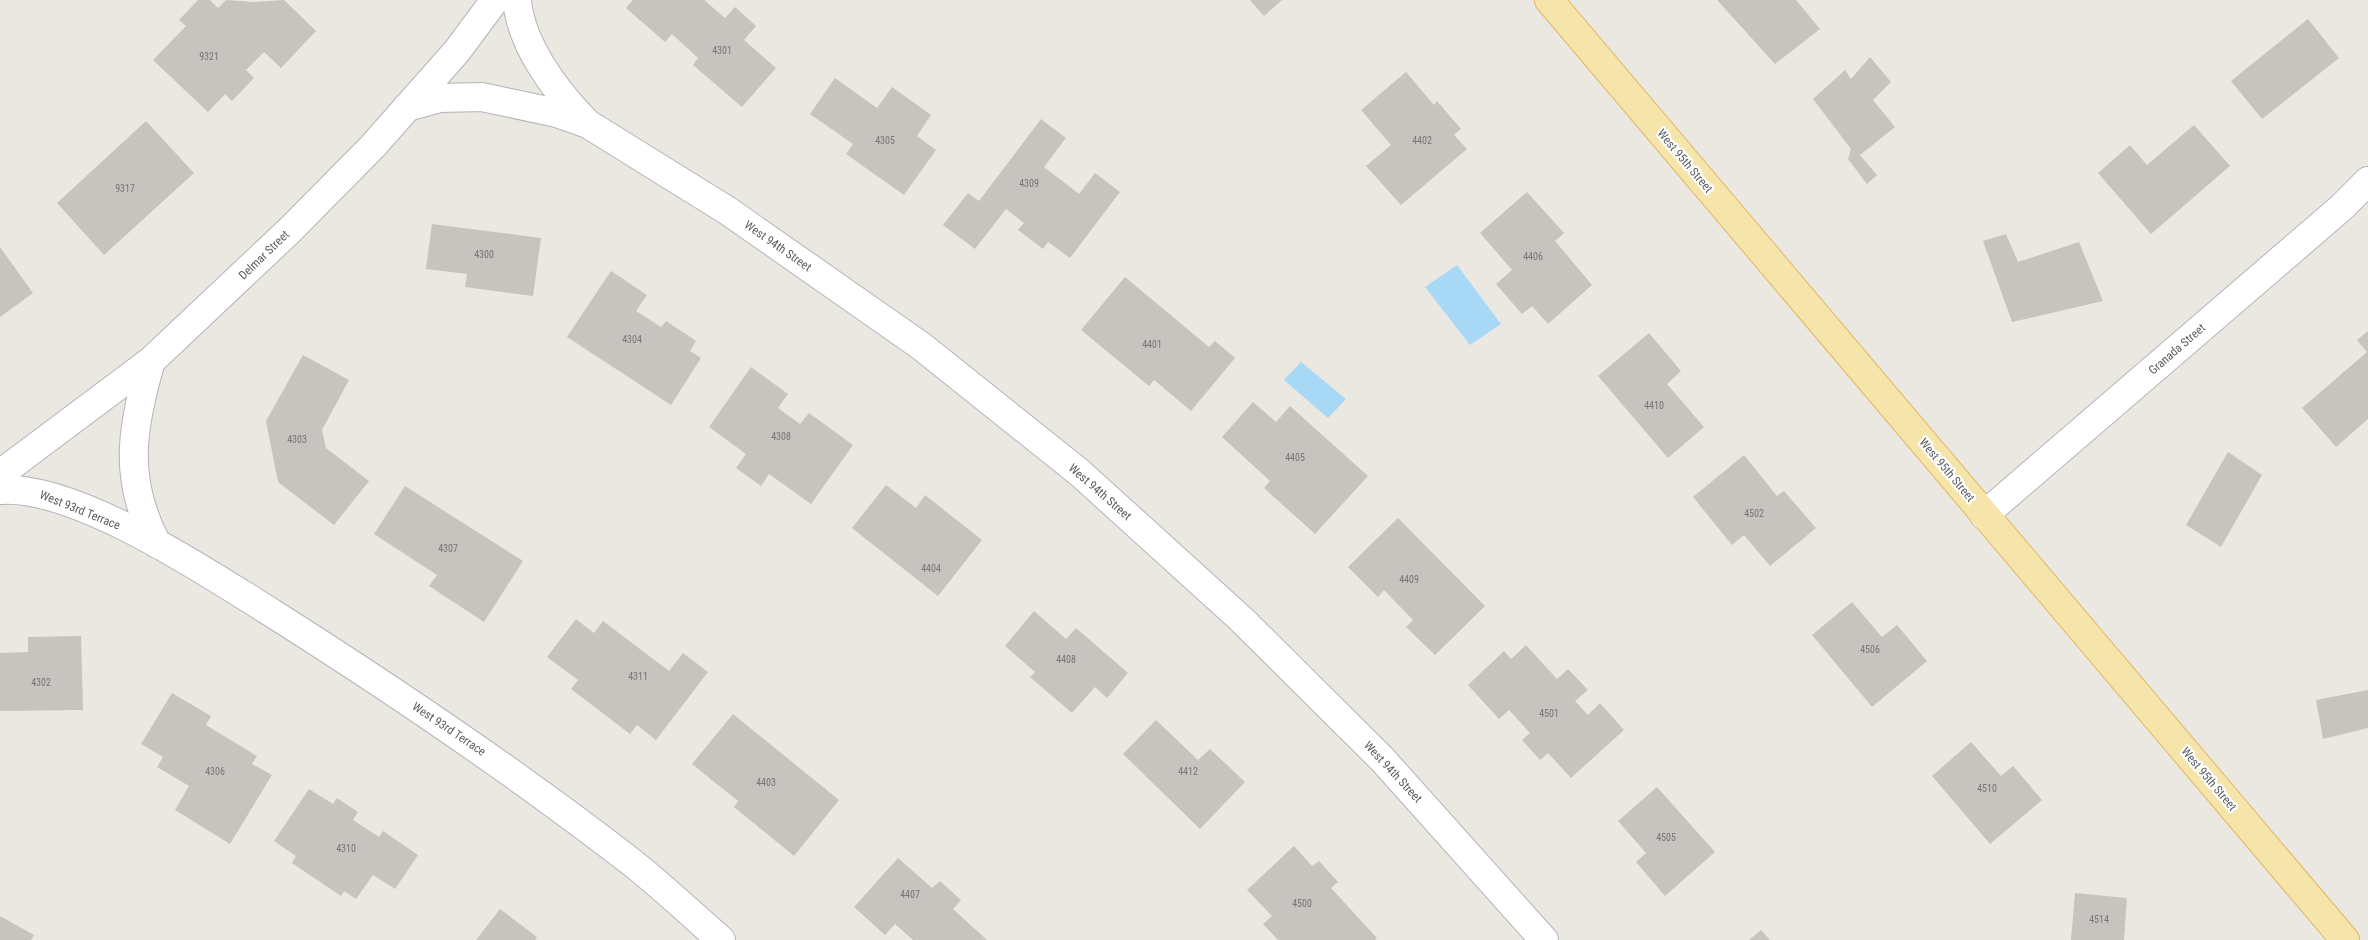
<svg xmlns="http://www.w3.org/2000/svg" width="2368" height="940" font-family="'Roboto Condensed',sans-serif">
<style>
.water{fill:#a7d8f6}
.building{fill:#c7c3be}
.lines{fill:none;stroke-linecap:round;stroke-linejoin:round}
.street-casing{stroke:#b2b4b8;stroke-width:30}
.primary-casing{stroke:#e2b763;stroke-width:30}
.street{stroke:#fff;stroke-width:28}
.primary{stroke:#f6e5ab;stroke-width:28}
.labels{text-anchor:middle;stroke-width:4.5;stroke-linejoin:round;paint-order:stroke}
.number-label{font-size:10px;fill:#757678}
.street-label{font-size:12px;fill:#5a5d61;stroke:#fff}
</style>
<rect width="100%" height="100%" fill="#ebe8e1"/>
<path class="water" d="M1457,265L1501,324L1470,345L1425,287Z
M1301,362L1346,399L1328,418L1284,380Z"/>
<path class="building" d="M198,0H210L218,8L226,0L254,2L284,0L316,31L281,68L264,52L246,70L254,78L232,101L225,94L208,112L153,60L186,26L179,20Z
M633,0H704L725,18L735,7L756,26L744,40L776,68L742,107L693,65L698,58L672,34L665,42L626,8Z
M1250,0H1282L1264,16Z
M1717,0H1796L1820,29L1775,64Z
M2308,19L2339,58L2262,119L2231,81Z
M1870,57L1891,82L1873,100L1895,127L1860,155L1877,175L1867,184L1848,159L1851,149L1813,99L1845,70L1851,79Z
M1406,72L1434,105L1437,101L1461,129L1454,135L1467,149L1401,205L1366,166L1391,145L1361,110Z
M835,78L877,108L892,87L931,115L917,136L936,150L904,195L846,154L853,144L810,114Z
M1041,119L1066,138L1044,167L1079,194L1095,173L1120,192L1070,258L1048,242L1043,249L1018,230L1024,223L1006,209L975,249L943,225L968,193L979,201Z
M146,121L194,173L104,255L57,203Z
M2194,125L2230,166L2151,234L2098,173L2130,145L2147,165Z
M1527,192L1564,233L1555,241L1592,285L1548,324L1532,306L1522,314L1496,284L1512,270L1480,233Z
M432,224L541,238L533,296L465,287L467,274L426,269Z
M2006,234L2018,262L2079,242L2103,301L2012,322L1983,241Z
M0,247L33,293L0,317Z
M611,271L647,295L636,311L661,327L666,321L696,341L690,351L701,358L671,405L567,337Z
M1125,277L1209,347L1215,341L1235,358L1191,411L1154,380L1149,386L1081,330Z
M2368,331V419L2336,447L2302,408L2367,352L2357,340Z
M1649,333L1681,371L1667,384L1704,427L1668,458L1598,376Z
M303,355L349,380L322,430L326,448L369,481L334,525L278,482L266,421Z
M751,367L788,394L778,408L800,424L809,413L853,445L811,504L769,474L761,486L736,468L746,454L709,427Z
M1253,402L1276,422L1290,406L1368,476L1315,534L1264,488L1270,481L1222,437Z
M2228,452L2262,475L2221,547L2186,525Z
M1744,455L1777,496L1784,491L1816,528L1770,566L1744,535L1732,545L1693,497Z
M886,485L916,508L925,495L982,540L938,596L852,528Z
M405,486L523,561L484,622L429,586L437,575L374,534Z
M1398,518L1485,606L1435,655L1406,627L1413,620L1384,590L1378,597L1348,567Z
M1852,602L1882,637L1897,625L1927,661L1872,707L1812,635Z
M1034,611L1066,639L1076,628L1128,673L1107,698L1095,687L1072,713L1030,677L1035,672L1005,646Z
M576,619L594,633L603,621L669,671L683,653L708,672L656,740L637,725L630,734L571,689L578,680L547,657Z
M81,636L83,710L0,711V653L28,652V637Z
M1526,645L1557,679L1568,669L1588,690L1575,701L1588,715L1600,703L1624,730L1571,778L1548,753L1540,760L1522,740L1530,733L1509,710L1499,719L1468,685L1504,651L1511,659Z
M2368,690V728L2323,739L2316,700Z
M172,693L211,716L206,725L257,756L252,764L272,775L230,844L175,810L189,786L157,767L163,757L141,744Z
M733,714L839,800L794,856L734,807L738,801L692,764Z
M1156,720L1198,760L1210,749L1245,782L1200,829L1123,754Z
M1971,742L2001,776L2013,766L2042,800L1990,844L1932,776Z
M1657,787L1715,852L1665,896L1636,862L1646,853L1618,821Z
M309,789L333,804L337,798L358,812L353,820L379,837L383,831L418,855L395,889L373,875L356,899L344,891L341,896L292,863L296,856L274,841Z
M1294,846L1312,866L1319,861L1338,882L1331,888L1377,938L1375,940H1278L1263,924L1272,916L1247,890Z
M898,858L932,888L940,881L961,900L953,909L987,940H913L895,924L885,935L854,907Z
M2075,893L2127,898L2124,940H2071Z
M500,909L537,937L535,940H476Z
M0,916L34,935L31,940H0Z
M1761,930L1770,940H1749Z"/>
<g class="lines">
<g class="street-casing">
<path id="street" d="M517,0C521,45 555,90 585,121
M407,107L440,98L482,97L557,113L588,124L728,211L921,346L1080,473L1241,619L1382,759L1544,940
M151,361C131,429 123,480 157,544
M0,474L151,361L290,230L373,146L457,51L495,0
M0,490C75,484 208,573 272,613C395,691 515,772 630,861C662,886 691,914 721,940
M1984,515L2342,207L2368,181"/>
</g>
<g class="primary-casing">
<path id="primary" d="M1549,0L2345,940"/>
</g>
<use href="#street" class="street"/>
<use href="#primary" class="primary"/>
</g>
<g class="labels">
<g class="number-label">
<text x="722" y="54">4301</text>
<text x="209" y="60">9321</text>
<text x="885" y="144">4305</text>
<text x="1422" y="144">4402</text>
<text x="1029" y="187">4309</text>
<text x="125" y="192">9317</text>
<text x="484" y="258">4300</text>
<text x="1533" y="260">4406</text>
<text x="632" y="343">4304</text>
<text x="1152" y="348">4401</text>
<text x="1654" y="409">4410</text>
<text x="781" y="440">4308</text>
<text x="297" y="443">4303</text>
<text x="1295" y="461">4405</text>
<text x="1754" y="517">4502</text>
<text x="448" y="552">4307</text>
<text x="931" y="572">4404</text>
<text x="1409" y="583">4409</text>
<text x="1870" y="653">4506</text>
<text x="1066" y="663">4408</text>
<text x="638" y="680">4311</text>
<text x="41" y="686">4302</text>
<text x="1549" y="717">4501</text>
<text x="215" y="775">4306</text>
<text x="1188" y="775">4412</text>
<text x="766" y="786">4403</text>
<text x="1987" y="792">4510</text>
<text x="1666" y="841">4505</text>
<text x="346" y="852">4310</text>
<text x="910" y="898">4407</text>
<text x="1302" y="907">4500</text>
<text x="2099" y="923">4514</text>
</g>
<g class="street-label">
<text transform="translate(1685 161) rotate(50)" y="4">West 95th Street</text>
<text transform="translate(778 246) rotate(35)" y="4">West 94th Street</text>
<text transform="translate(264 255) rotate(-44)" y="4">Delmar Street</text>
<text transform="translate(2177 349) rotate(-41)" y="4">Granada Street</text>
<text transform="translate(1947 470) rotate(50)" y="4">West 95th Street</text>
<text transform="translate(1100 492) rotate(41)" y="4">West 94th Street</text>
<text transform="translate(80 510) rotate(22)" y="4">West 93rd Terrace</text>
<text transform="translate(449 729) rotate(34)" y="4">West 93rd Terrace</text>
<text transform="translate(1393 772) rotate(47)" y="4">West 94th Street</text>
<text transform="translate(2209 779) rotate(50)" y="4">West 95th Street</text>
</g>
</g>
</svg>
